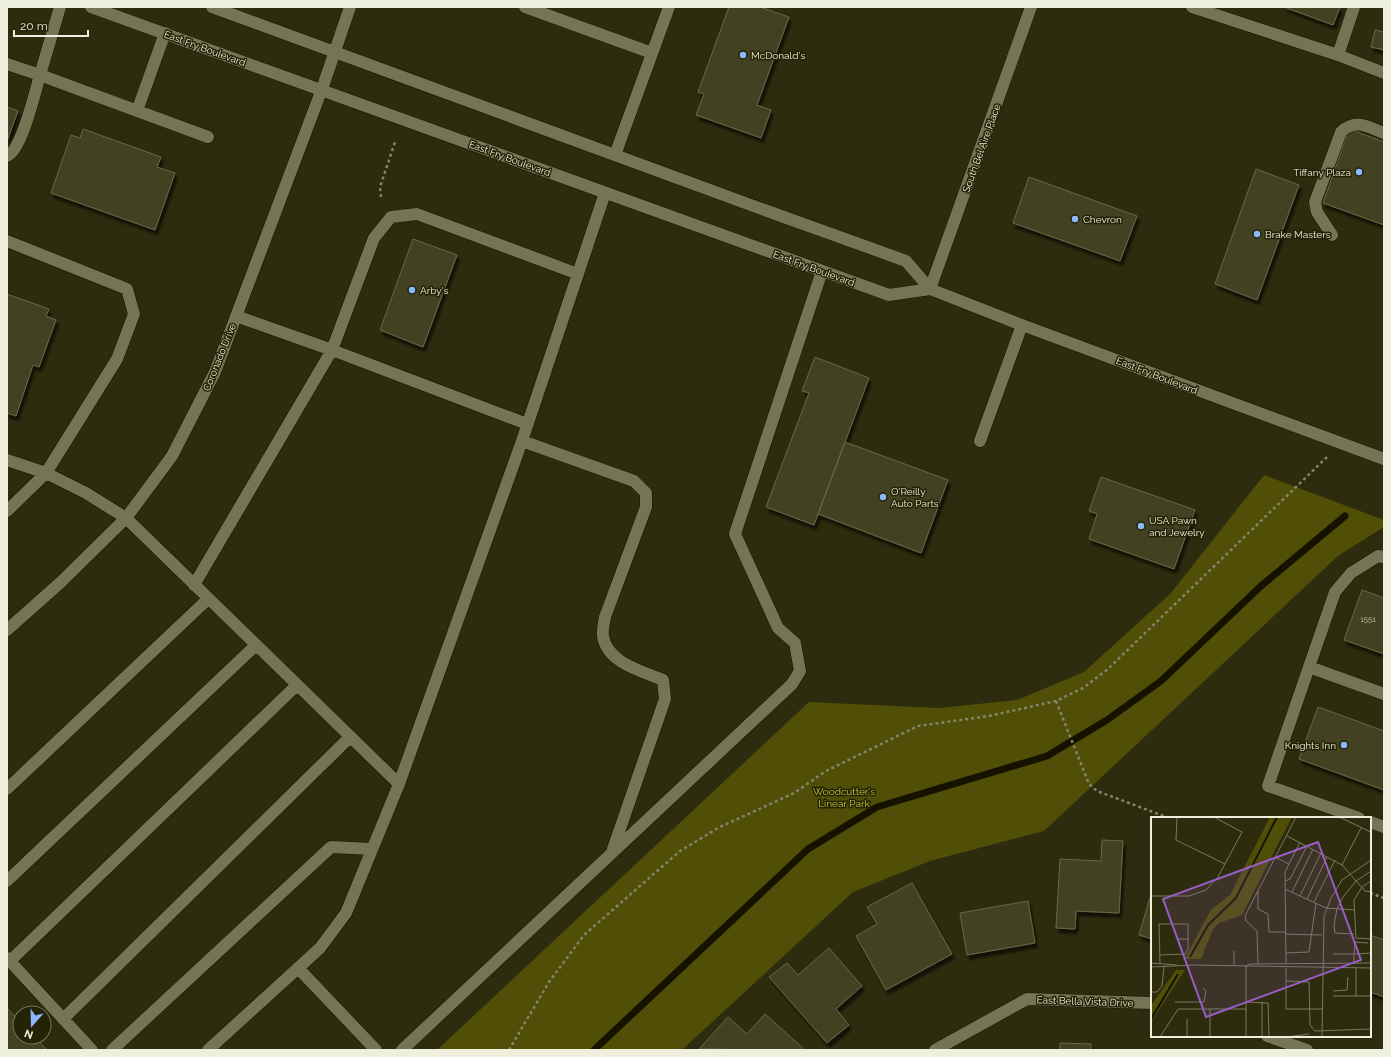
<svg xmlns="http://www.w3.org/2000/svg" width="1391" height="1057" font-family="Raleway,sans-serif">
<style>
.green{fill:#514e08}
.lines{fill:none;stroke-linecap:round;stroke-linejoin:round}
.stream{stroke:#151300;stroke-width:7}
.building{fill:#434224;stroke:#696849;filter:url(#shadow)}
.lane-casing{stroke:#161400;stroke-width:13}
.street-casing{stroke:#161400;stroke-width:13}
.secondary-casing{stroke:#161400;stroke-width:13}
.path{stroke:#84846b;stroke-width:2.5;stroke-dasharray:3 3;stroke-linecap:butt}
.lane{stroke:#757454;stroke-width:12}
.street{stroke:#757454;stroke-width:12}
.secondary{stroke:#757454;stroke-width:12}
.poi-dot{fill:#8bbafc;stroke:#242305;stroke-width:1.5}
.labels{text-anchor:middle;stroke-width:3;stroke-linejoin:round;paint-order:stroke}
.number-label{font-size:8px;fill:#c4c4af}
.street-label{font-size:10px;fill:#efefdd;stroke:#242305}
.poi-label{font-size:10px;fill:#efefdd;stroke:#242305;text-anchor:start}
.park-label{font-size:10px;fill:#cac53c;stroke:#242305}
.inset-river{fill:none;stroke:#151300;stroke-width:2}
.inset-road{fill:none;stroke:#7b7a61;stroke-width:1}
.view{fill:#985dc6;fill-opacity:0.15;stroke:#985dc6;stroke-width:2}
.inset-edge{fill:none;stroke:#efefdd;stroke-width:2}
</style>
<defs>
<filter id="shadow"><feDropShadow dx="2.5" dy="4.5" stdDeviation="1" flood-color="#0009"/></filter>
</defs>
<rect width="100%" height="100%" fill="#2d2c0e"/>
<path class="green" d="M1264,475L1384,520V527L1338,556L1044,831L930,861L853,892L682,1050H437L809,702L939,708L1017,700L1084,672L1171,593Z"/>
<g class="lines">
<path class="stream" d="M594,1050L808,849L877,807L1047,756L1107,720L1161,681L1261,586L1345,516"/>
</g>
<path class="building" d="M729,7H760L789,17L757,105L771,110L761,138L696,115L704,94L698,92Z
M1284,7H1340L1333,25Z
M1375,30L1384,32V50L1371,47Z
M7,107L18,111L7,141Z
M83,129L161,157L157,167L175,173L155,230L51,193L71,135L80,138Z
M1349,129L1384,142V225L1323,203Z
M1256,169L1299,185L1257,300L1215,284Z
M1029,177L1137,216L1120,261L1013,223Z
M413,239L457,255L423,347L380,330Z
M7,294L49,309L46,316L56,320L39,367L33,365L16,416L7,413Z
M815,357L869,378L814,525L766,507L809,393L802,391Z
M845,442L948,480L921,553L818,514Z
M1101,477L1195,510L1174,569L1089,539L1097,514L1089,511Z
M1362,590L1384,598V654L1344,640Z
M1318,707L1384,731V790L1299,759Z
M1102,840L1123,841L1119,913L1076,911L1075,929L1056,928L1060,859L1101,861Z
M912,883L952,954L886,990L856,936L877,924L867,907Z
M1152,891V939L1139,935Z
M1028,901L1035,943L967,955L960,913Z
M1370,935L1384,940V997L1370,992Z
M829,948L862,986L836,1009L849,1025L827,1043L769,977L787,963L798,975Z
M7,1008L20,1022V1037H35L47,1050H7Z
M765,1014L805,1050L699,1049L728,1017L747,1034Z
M1060,1043L1091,1044V1050H1060Z"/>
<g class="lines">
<g class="lane-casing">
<path id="lane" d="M525,7L652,53
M1192,7L1338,55L1384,73
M1338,55L1354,7
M7,64L40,75L60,7
M137,111L165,33
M615,155L669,7
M7,156C22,150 35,92 40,75L208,137
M1332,235L1317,212L1315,202L1341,132C1357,118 1367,127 1384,133
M7,241L127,289L134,314L117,359L46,473L7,511
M236,316L332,350L527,424
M522,441L634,481L646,493V507L605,617C604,623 602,631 603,636C607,663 642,671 663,680L665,699L613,849
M980,441L1022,325
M7,460L46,473L86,493L126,518L399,784
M1384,557L1378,556L1351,573L1335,592L1309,667L1384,694
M194,585L332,350L374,238L391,217L417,214L578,274
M1309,667L1268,786L1359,818
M7,789L208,599
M1370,822L1384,827
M7,881L256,645
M7,958L92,1050
M10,961L297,685
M298,968L376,1050
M63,1019L350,737
M112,1050L331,847L372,849
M208,1050L320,948L346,913L399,784L522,441L605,193
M402,1050L792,684L800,671L795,643L778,628L735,534L822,271"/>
</g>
<g class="street-casing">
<path id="street" d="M930,289L1031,7
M1267,1036L1307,1050
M935,1050L1027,999L1152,1003"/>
</g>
<g class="secondary-casing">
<path id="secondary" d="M91,7L889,295L930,289
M212,7L770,212L906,261L930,289L1022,325L1384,459
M7,630L61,582L126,518L172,456L215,372L322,89L350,7"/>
</g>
<path class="path" d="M381,197L380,187L395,142
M1056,701L1089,784L1097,791L1169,818
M1370,893L1384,898
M509,1050L549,982L584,935L680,851L718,828L794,793L826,771L918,726L989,716L1056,701L1083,688L1108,669L1327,457"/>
<use href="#lane" class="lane"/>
<use href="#street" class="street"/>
<use href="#secondary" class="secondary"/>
</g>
<g class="poi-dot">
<circle cx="743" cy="55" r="4"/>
<circle cx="1359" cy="172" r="4"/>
<circle cx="1075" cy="219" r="4"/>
<circle cx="1257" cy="234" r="4"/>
<circle cx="412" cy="290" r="4"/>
<circle cx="883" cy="497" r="4"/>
<circle cx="1141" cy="526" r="4"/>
<circle cx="1344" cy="745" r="4"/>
</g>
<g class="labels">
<g class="number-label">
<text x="1368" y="622">1551</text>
</g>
<g class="street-label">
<text transform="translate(205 48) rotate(20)" y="4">East Fry Boulevard</text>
<text transform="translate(981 148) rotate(-70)" y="4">South Bel Aire Place</text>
<text transform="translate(510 158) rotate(20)" y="4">East Fry Boulevard</text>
<text transform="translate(814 268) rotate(20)" y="4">East Fry Boulevard</text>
<text transform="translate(219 357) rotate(-68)" y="4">Coronado Drive</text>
<text transform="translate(1157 375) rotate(21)" y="4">East Fry Boulevard</text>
<text transform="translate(1085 1001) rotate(2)" y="4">East Bella Vista Drive</text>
</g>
<g class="poi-label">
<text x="751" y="59">McDonald's</text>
<text x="1351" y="176" text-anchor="end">Tiffany Plaza</text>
<text x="1083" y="223">Chevron</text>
<text x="1265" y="238">Brake Masters</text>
<text x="420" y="294">Arby's</text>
<text x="891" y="495">O'Reilly<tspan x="891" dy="12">Auto Parts</tspan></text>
<text x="1149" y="524">USA Pawn<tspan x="1149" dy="12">and Jewelry</tspan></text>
<text x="1336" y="749" text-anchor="end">Knights Inn</text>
</g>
<g class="park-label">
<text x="844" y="795">Woodcutter's<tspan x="844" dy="12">Linear Park</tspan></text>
</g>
</g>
<g transform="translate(1151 817)">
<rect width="220" height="220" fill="#2d2c0e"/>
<path d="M119,0H141L91,98L68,106L62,112L50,142H33L60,93L79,78ZM25,153H34L0,205L1,187Z" fill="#514e08"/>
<path class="inset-river" d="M39,140L57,108L85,81L126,0M0,202L27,157"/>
<path class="inset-road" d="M26,0L25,23L74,47M188,0L220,15M136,19L191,48L214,74L220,75M124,40L138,47M191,48L210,11M134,64L139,62L156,29M220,64L211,70L203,83L205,121L220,122M134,72L175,91L204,93M107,74V92L117,97L118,115H134M141,75L162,32M0,79H38L55,73L67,60L91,15L63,0M149,79L170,36M156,82L176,40M163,85L184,43M134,117L171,118M203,117L184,116L183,108L186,92L192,80L205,64L220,54M83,134V149M135,136L158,135L165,86M182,137H203L204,125L217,126M9,138L34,137L37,132V122H27M0,146L26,148M9,146L8,107H37V122M135,146L134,55L149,25M203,146V137L220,136M107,147L106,114L95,104L94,99L145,0M95,149V220M95,149L99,147L220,146M0,150L42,148L220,151M135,151V192H171M205,151V179M135,164L158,165L159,208L164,214L220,212M182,174L196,173L197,160M0,175H6L11,169L13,150M182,179H220M24,185H53L55,174L52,171M95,185L117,186L118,220M111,185V220M59,192V220M9,220L27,192H95M36,220V202M136,220L158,217M171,220L173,99L180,81L191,63L220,43"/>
<path class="view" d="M167,25L210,143L55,200L12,82Z"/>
<rect width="220" height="220" class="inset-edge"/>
</g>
<rect width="1391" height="1057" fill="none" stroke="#efefdd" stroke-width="16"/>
<g transform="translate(32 1025) rotate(200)"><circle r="19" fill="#242305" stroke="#75755b"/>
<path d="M0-3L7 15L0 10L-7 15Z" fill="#8bbafc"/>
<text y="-6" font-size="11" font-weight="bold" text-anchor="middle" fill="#efefdd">N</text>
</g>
<path d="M14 30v6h74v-6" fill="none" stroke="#efefdd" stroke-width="2"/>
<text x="20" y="30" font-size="12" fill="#efefdd" stroke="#242305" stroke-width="3" paint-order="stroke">20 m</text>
</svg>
